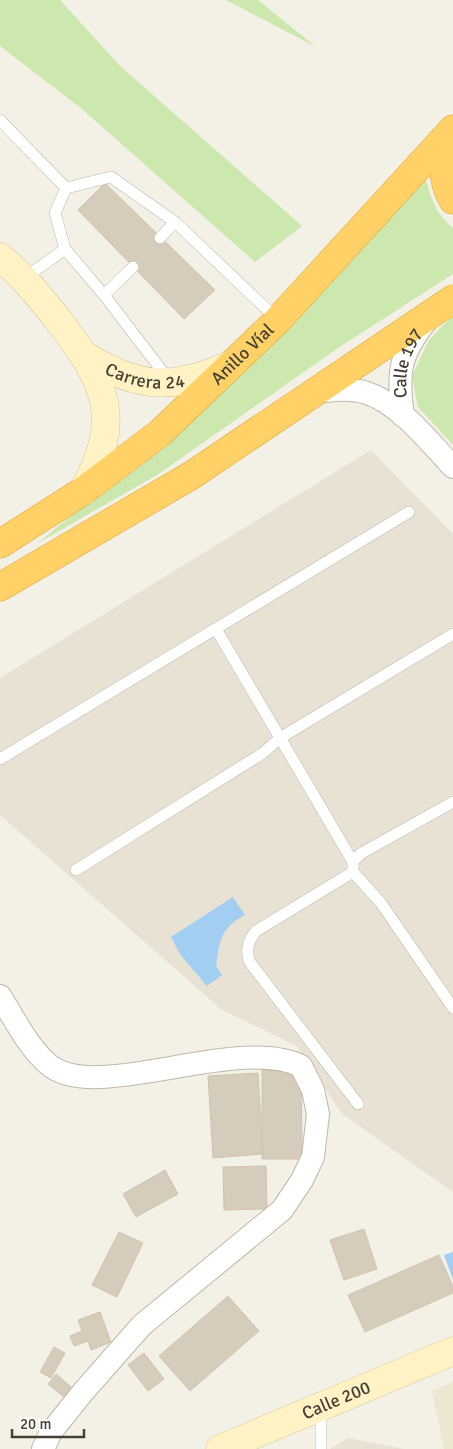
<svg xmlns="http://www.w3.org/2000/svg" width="453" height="1449" font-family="Signika,sans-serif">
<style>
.residential{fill:#e7e2d4}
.education{fill:#ede6d0}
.green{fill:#cce8af}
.water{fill:#a2cef1}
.building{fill:#d5ccbc;stroke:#d0c4af}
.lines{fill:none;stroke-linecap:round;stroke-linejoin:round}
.lane-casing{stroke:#bfb8a9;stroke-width:12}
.street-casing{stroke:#bfb8a9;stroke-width:24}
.secondary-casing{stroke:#d4c596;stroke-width:29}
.highway-casing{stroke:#dfa635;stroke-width:29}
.lane{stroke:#fff;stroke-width:11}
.street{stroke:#fff;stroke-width:22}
.secondary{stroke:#fff3c5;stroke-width:28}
.highway{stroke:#ffd166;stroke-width:28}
.labels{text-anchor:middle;stroke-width:5;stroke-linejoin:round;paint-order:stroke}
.street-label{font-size:18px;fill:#464035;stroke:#fff}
</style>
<rect width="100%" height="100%" fill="#f3f0e6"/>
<path class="residential" d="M371,450L453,534V1192L342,1114L297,1046L222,1010L0,815V678Z
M348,1438L404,1449H330Z"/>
<path class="education" d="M453,1382V1449H444L432,1391Z"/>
<path class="green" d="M0,0H60L120,66L302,226L255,262L82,109L0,46Z
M226,0H258L316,47Z
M424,173C430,195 435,214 453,228V274L338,348L157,475L38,543L110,483Z
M453,315V445L418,407L412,376L429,340Z"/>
<path class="water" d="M233,897L245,915C220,929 220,939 216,966L222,975L207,986L180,954L171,937Z
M453,1252V1280L444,1255Z"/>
<path class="building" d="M105,183L215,290L184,319L78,210Z
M262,1070H301L302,1159H262Z
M258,1073L263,1154L213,1158L208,1076Z
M266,1166L267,1209L224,1210L223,1167Z
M165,1170L178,1194L136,1217L123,1194Z
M364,1229L377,1269L344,1280L330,1240Z
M119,1232L143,1243L117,1297L92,1285Z
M439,1255L453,1286V1293L365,1332L348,1295Z
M228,1296L259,1331L190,1391L159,1356Z
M100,1312L111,1342L91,1350L88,1341L74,1346L70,1336L82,1331L78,1320Z
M54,1347L65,1353L51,1378L40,1372Z
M144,1353L164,1379L148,1391L128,1365Z
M56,1374L78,1393L70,1402L48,1384Z"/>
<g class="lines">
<g class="lane-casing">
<path id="lane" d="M0,120L66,188L111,177L175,222L278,320
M66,188L55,213L65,249L104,295L169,380
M160,238L175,222
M25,278L65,249
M104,295L133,267
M216,629L353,862
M0,759L409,512
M453,802L360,854L353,862V872L381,903L453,1008
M76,870L263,753L280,738L453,634
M353,872L256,931C248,941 246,948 249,961L358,1104
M321,1407V1449"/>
</g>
<g class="street-casing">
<g id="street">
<path d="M317,392C333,390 349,388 364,392C400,403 428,441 453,467"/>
<path id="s1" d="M403,416C397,373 399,354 427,320"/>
<path d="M0,996C14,1018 28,1047 48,1064C94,1105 238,1034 301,1066L313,1090L318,1114L313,1157L302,1180L282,1210L142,1325L83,1392L51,1432L43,1449"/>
</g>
</g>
<g class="secondary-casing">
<g id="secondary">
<path d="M0,257C24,277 40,297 59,321C106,382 124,419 83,491"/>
<path id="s2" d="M86,356C139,390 176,390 232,364"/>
<path id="s3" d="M220,1449L453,1351"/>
</g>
</g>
<g class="highway-casing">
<g id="highway">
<path d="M452,133C441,153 441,180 453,200"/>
<path id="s4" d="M0,544L83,491L160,433L278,320L453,129"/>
<path d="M0,587L192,475L453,299"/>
</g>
</g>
<use href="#lane" class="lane"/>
<use href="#street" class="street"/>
<use href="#secondary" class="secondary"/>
<use href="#highway" class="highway"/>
</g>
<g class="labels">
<g class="street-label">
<text dy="6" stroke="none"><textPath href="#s4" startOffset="309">Anillo Víal</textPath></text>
<text dy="6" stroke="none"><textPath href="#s1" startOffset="54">Calle 197</textPath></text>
<text dy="6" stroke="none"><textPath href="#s2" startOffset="64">Carrera 24</textPath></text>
<text dy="6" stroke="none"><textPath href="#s3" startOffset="126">Calle 200</textPath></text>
</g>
</g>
<path d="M12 1429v8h72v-8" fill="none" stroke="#464035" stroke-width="2.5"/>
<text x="20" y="1429" font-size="15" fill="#464035" stroke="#ffffff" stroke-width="4" paint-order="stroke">20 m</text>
</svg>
